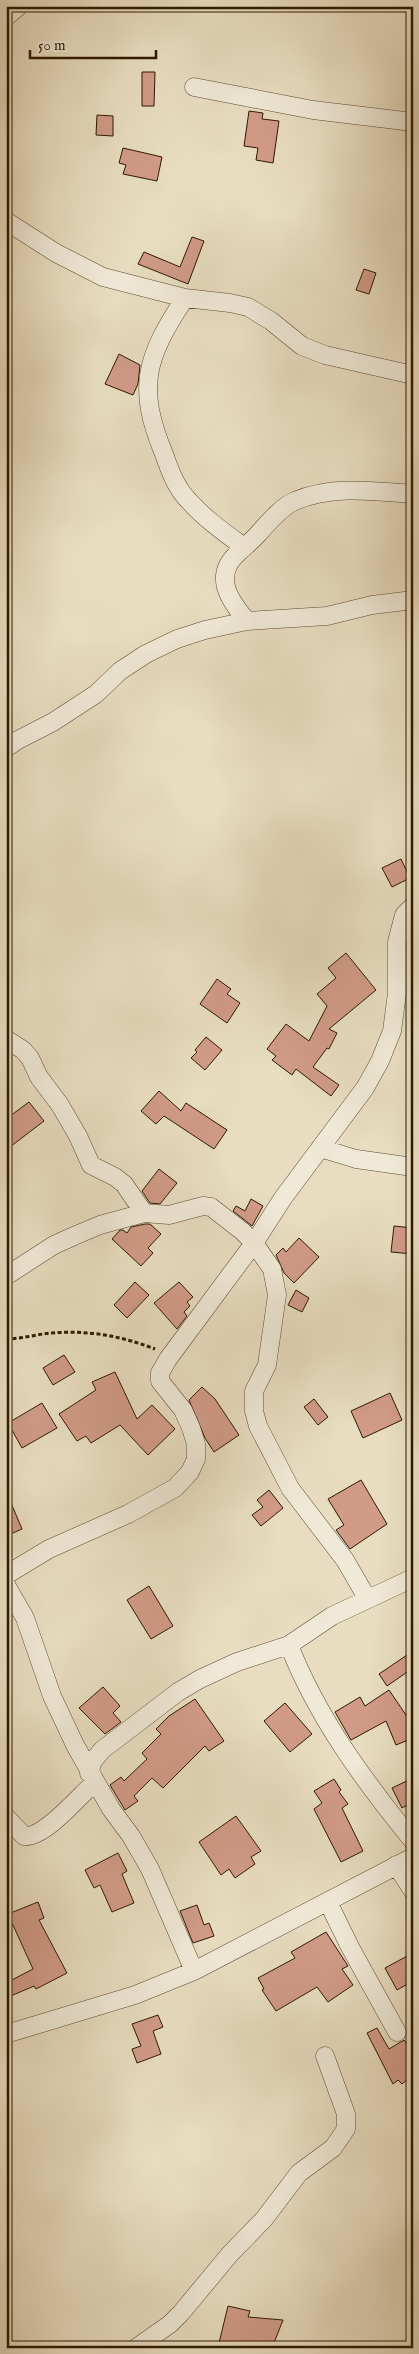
<svg xmlns="http://www.w3.org/2000/svg" width="419" height="2354" font-family="'IM FELL English',serif">
<style>
.building{fill:#d19b88;stroke:#2d1900}
.lines{fill:none;stroke-linecap:round;stroke-linejoin:round}
.minor-casing{stroke:#5c4a30;stroke-width:19}
.path{stroke:#2d1900;stroke-width:3;stroke-dasharray:4 2.5;stroke-linecap:butt}
.minor{stroke:#f0e9d7;stroke-width:18}
</style>
<rect width="100%" height="100%" fill="#e8ddc1"/>
<filter id="stains"><feTurbulence type="fractalNoise" baseFrequency=".004" numOctaves="4"/><feColorMatrix values="0 0 0 0 .2 0 0 0 0 .09 0 0 0 0 .02 0 0 0 .5 -.17"/></filter>
<radialGradient id="worn" r=".72"><stop offset=".6" stop-color="#630" stop-opacity="0"/><stop offset="1" stop-color="#630" stop-opacity=".3"/></radialGradient>
<path class="building" d="M142,72H155L154,106H142Z
M249,111L263,113L262,119L279,121L273,163L256,160L258,148L244,146Z
M97,115L113,116V136L96,135Z
M123,148L162,157L157,181L123,174L126,165L119,163Z
M192,237L204,241L188,284L138,264L144,252L180,267Z
M364,269L376,273L369,294L356,290Z
M119,354L140,365L138,384L133,395L105,384Z
M401,859L410,878L392,887L382,868Z
M346,953L376,990L329,1029L337,1033L329,1049L327,1048L313,1067L339,1085L331,1096L296,1069L292,1075L272,1060L276,1056L267,1049L286,1024L309,1041L327,1006L317,994L336,978L328,968Z
M217,979L231,989L227,994L240,1003L227,1023L200,1004Z
M206,1037L222,1050L205,1070L191,1058L197,1052L195,1050Z
M159,1091L181,1111L186,1103L227,1130L214,1149L164,1116L156,1124L141,1111Z
M29,1102L44,1121L6,1150V1119Z
M159,1169L177,1183L160,1204L150,1203L142,1191Z
M251,1199L263,1206L252,1226L233,1211L236,1206L245,1211Z
M145,1224H150L161,1234L148,1248L153,1253L141,1266L112,1239L120,1230H123L127,1233L131,1227Z
M394,1226L413,1228V1254L391,1252Z
M299,1238L319,1257L294,1283L284,1273L276,1255L283,1248L286,1252Z
M135,1282L149,1295L127,1318L114,1305Z
M179,1282L193,1297L187,1302L190,1306L184,1312L187,1316L177,1329L154,1303Z
M296,1290L309,1298L302,1312L288,1305Z
M64,1355L75,1372L53,1385L43,1368Z
M115,1372L137,1419L152,1405L175,1429L148,1455L120,1425L91,1443L86,1436L77,1441L59,1414L96,1390L92,1382Z
M202,1387L215,1399L239,1435L214,1452L205,1438L189,1400Z
M390,1393L402,1420L363,1438L351,1411Z
M314,1399L328,1417L318,1425L304,1407Z
M42,1403L57,1428L22,1448L8,1423Z
M361,1480L387,1524L350,1549L336,1530L344,1525L328,1499Z
M269,1490L283,1508L261,1526L252,1515L263,1507L257,1500Z
M6,1491L22,1529L6,1536Z
M149,1586L173,1626L151,1639L127,1600Z
M413,1651V1668L387,1686L379,1674Z
M103,1687L120,1706L113,1713L121,1722L105,1734L79,1708Z
M389,1690L406,1715L413,1712V1738L396,1745L386,1721L351,1740L335,1712L360,1697L365,1706Z
M195,1699L224,1741L209,1751L205,1746L163,1788L152,1778L134,1796L138,1801L125,1810L110,1785L121,1777L124,1781L147,1759L142,1753L161,1734L156,1729L169,1716Z
M285,1703L312,1734L290,1752L264,1721Z
M413,1778V1802L402,1808L392,1788Z
M334,1779L341,1790L339,1792L348,1804L342,1808L363,1851L341,1862L314,1809L322,1803L314,1791Z
M236,1816L261,1851L251,1857L255,1864L235,1878L229,1869L221,1875L199,1842Z
M118,1853L127,1871L122,1874L134,1903L112,1912L100,1885L94,1888L85,1870Z
M38,1902L44,1918L39,1920L67,1973L36,1989L34,1986L6,1998V1983L33,1969L8,1914Z
M197,1905L204,1925L209,1923L214,1936L193,1943L180,1911Z
M326,1932L348,1966L342,1969L353,1985L328,2002L317,1987L276,2011L262,1990L264,1989L258,1978L295,1958L291,1952Z
M413,1953V1981L397,1990L385,1968Z
M158,2015L163,2027L153,2031L161,2054L137,2063L132,2049L141,2046L132,2024Z
M377,2028L389,2049L404,2040L413,2050V2075L402,2084L398,2080L393,2084L367,2033Z
M228,2306L250,2311L248,2317L283,2320L272,2348H238L219,2343Z"/>
<g class="lines">
<g class="minor-casing">
<path id="minor" d="M6,17L19,6
M194,87L313,110L413,122
M6,221L56,253L103,277L185,298L230,303L248,307L271,321L302,346L325,355L413,375
M185,298C146,357 136,387 164,454C170,471 176,488 189,501C205,519 225,533 244,547
M247,621C229,600 212,575 239,552C245,546 252,541 258,534C268,523 282,506 295,501C331,485 375,491 413,494
M6,748L18,740L53,722L96,694L120,671L146,654L177,639L205,630L247,621L327,616L372,605L413,600
M6,1039L23,1050L30,1058L39,1077L60,1105L78,1136L91,1165L115,1177L124,1184L144,1213
M320,1148L356,1159L413,1167
M6,1276L54,1245L74,1236L100,1225L144,1213L169,1215L203,1206L211,1207L242,1231L254,1243L272,1269L277,1295L267,1365L254,1391V1411L258,1426L290,1488L345,1560L367,1598
M6,1575L49,1549L128,1514L175,1488L190,1472L196,1459V1444L191,1428L183,1410L160,1381V1373L168,1359L254,1243L283,1198L365,1088L380,1061L392,1031L397,993V942L404,915L413,906
M6,1585L25,1618L52,1696L75,1745L111,1809L131,1836L150,1869L194,1971
M289,1645C317,1717 364,1781 413,1841
M89,1773L93,1761L102,1750L178,1692L200,1679L237,1662L289,1645L332,1616L413,1578
M6,1817L24,1836C44,1839 80,1795 95,1782
M396,1865L413,1891
M328,1902L350,1947L397,2032
M6,2034L135,1995L194,1971L413,1857
M136,2348L170,2324L181,2313L230,2254L264,2219L299,2173L333,2148L346,2129V2114L325,2056"/>
</g>
<path class="path" d="M6,1339C22,1339 37,1334 52,1333C89,1330 121,1336 155,1349"/>
<use href="#minor" class="minor"/>
</g>
<rect width="419" height="2354" fill="none" stroke="#e8ddc1" stroke-width="25"/>
<rect x="8" y="8" width="404" height="2339" fill="none" stroke="#2d1900" stroke-width="2.5"/>
<rect x="12" y="12" width="394" height="2329" fill="none" stroke="#2d1900"/>
<path d="M30 50v8h126v-8" fill="none" stroke="#2d1900" stroke-width="2.5"/>
<text x="38" y="50" font-size="15" fill="#2d1900" stroke="#f0e9d7" stroke-width="4" paint-order="stroke">50 m</text>
<rect width="100%" height="100%" filter="url(#stains)"/>
<rect width="100%" height="100%" fill="url(#worn)"/>
</svg>
